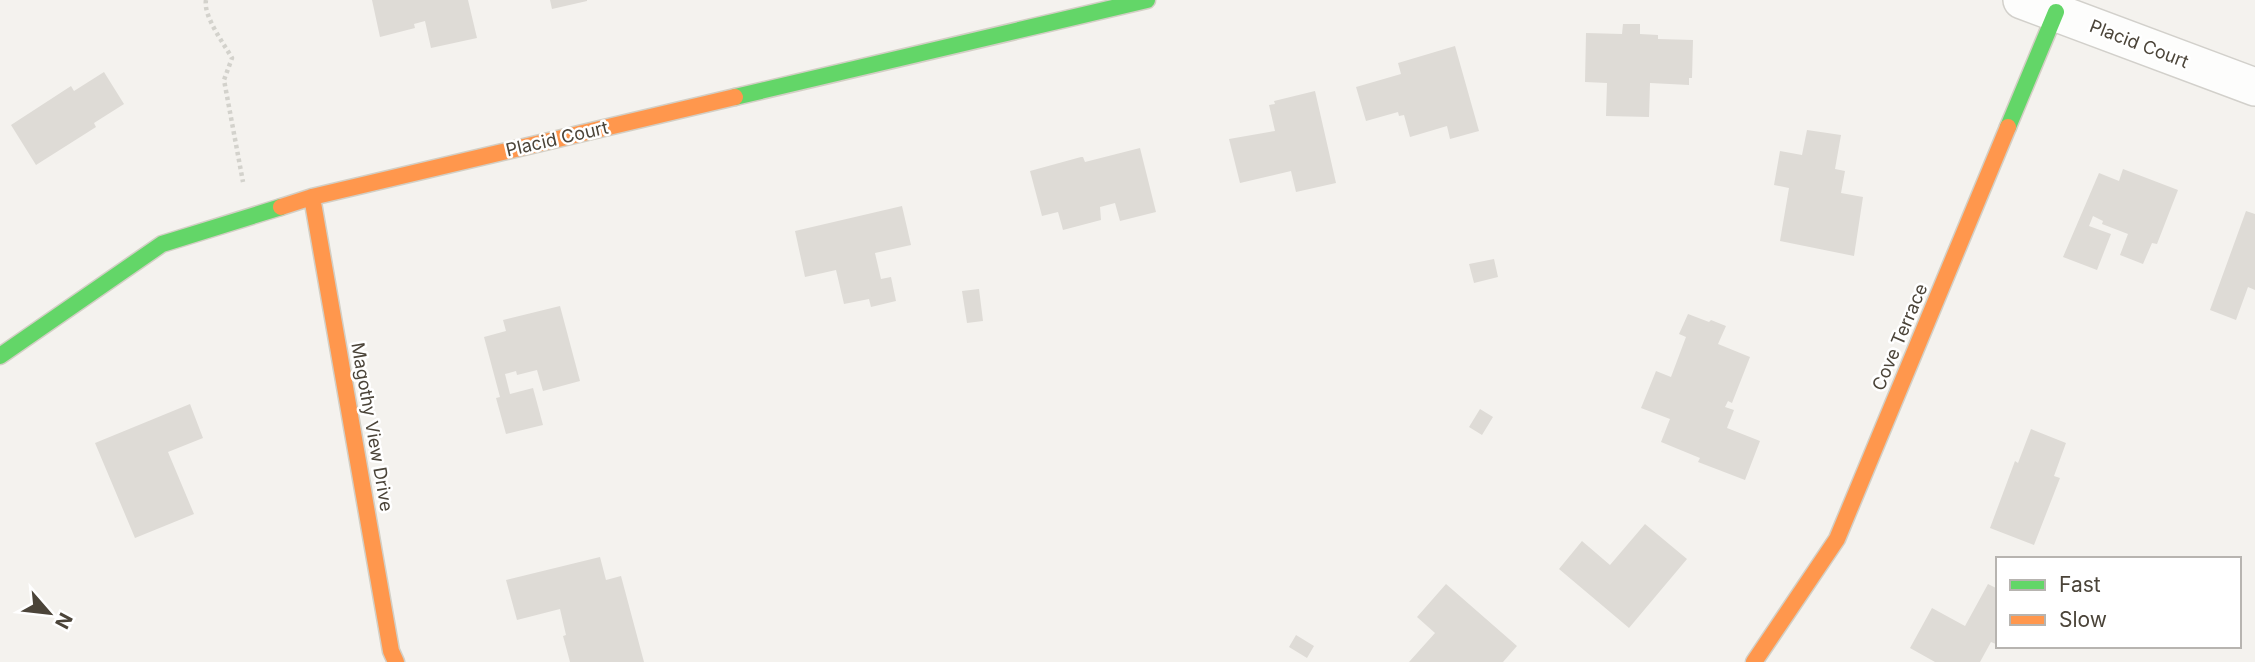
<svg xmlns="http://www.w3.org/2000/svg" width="2255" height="662" font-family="Inter,sans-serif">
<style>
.building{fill:#dedbd6}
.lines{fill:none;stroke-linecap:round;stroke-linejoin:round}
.street-casing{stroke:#d2d0cb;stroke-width:40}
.fast-casing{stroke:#d3cfc5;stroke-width:19}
.slow-casing{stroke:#d3cfc5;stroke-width:19}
.path{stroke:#d3d2cc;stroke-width:4.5;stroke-dasharray:3.5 3.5;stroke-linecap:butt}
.street{stroke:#fdfdfc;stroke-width:37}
.fast{stroke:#63d668;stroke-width:16}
.slow{stroke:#ff974d;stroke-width:16}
.labels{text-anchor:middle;stroke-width:5;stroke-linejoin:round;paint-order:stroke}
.street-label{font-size:18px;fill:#4b4439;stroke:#fff}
</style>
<rect width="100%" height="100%" fill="#f4f2ee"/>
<path class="building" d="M372,0H468L477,38L431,48L425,21L414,24L415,28L380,37Z
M550,0H587V1L552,9Z
M1623,24H1640V34L1658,35V39L1693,40L1692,78H1689V85L1650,83L1649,117L1606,116L1607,83L1585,82L1586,33L1622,34Z
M1455,46L1479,131L1450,139L1447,126L1410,137L1404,115L1399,116L1398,112L1366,121L1356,87L1401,74L1398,63Z
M104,72L124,104L94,123L96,127L36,165L11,125L71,86L74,91Z
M1315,91L1336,183L1296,192L1291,171L1240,183L1229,139L1275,131L1269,105L1275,104L1274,101Z
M1807,130L1841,135L1835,169L1845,171L1841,193L1863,197L1854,256L1780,241L1789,188L1774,185L1780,151L1802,155Z
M1140,148L1156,212L1120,221L1115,203L1100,207L1101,220L1063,230L1058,212L1042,216L1030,171L1081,157H1083L1085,162Z
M2123,169L2178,190L2157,244L2152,243L2143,264L2120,255L2128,234L2102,224L2103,221L2093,216L2089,226L2111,234L2097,270L2063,257L2099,173L2119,181Z
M902,206L911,245L875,253L881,279L891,277L896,301L871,307L869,299L844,304L836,270L805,277L795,231Z
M2246,211L2255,214V290L2248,287L2236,320L2210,310Z
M1494,259L1498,277L1474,283L1469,264Z
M979,289L983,321L967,323L962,291Z
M560,306L580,381L543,391L537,370L517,375L516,371L505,374L510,394L533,388L543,425L506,434L496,398L500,397L484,337L506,331L503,320Z
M1688,314L1709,322L1711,320L1726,326L1718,344L1750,357L1732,403L1728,401L1725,407L1734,410L1727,428L1760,441L1745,480L1698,462L1700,458L1661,442L1670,419L1641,408L1656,371L1671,377L1686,337L1679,334Z
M190,404L203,438L168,452L194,514L135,538L95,443Z
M1480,409L1493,417L1482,435L1469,427Z
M2031,429L2066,443L2054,476L2060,478L2034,545L1990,528L2015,461L2018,463Z
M1645,524L1687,559L1629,628L1559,569L1582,541L1610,565Z
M600,557L606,580L621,576L644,662H570L563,636L566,635L560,609L517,620L506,580Z
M1446,584L1517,646L1503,662H1409L1435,633L1417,617Z
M1988,584L1998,589V645L1991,642L1980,662H1935L1910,648L1932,608L1965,626Z
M1296,635L1314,646L1307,658L1289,647Z"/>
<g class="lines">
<g class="street-casing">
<path id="street" d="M2022,0L2255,87"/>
</g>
<g class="fast-casing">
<path id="fast" d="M735,97L1147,0
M2008,127L2056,12
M0,356L162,244L281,207"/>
</g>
<g class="slow-casing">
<path id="slow" d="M312,197L391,651L396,662
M281,207L312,197L735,97
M1754,662L1837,539L2008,127"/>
</g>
<path class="path" d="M206,0C203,16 224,44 232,58L224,80L243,182"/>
<use href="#street" class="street"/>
<use href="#fast" class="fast"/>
<use href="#slow" class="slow"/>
</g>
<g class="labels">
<g class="street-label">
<text transform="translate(2139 44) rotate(21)" y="6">Placid Court</text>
<text transform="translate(557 139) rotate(-13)" y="6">Placid Court</text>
<text transform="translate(1900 337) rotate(-67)" y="6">Cove Terrace</text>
<text transform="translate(372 427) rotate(80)" y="6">Magothy View Drive</text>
</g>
</g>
<rect x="1996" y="557" width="245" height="91" fill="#ffffff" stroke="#b7b4b0" stroke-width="2"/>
<rect x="2010" y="580" width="35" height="10" fill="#63d668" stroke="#b7b4b0" stroke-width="2"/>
<text x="2059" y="592" font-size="21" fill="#4b4439">Fast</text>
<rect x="2010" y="615" width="35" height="10" fill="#ff974d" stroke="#b7b4b0" stroke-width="2"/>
<text x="2059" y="627" font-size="21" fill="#4b4439">Slow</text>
<g transform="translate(49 613) rotate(118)" stroke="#ffffff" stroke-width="5" paint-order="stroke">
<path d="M0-5L12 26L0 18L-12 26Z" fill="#4b4439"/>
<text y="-10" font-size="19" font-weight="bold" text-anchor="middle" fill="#4b4439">N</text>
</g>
</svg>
